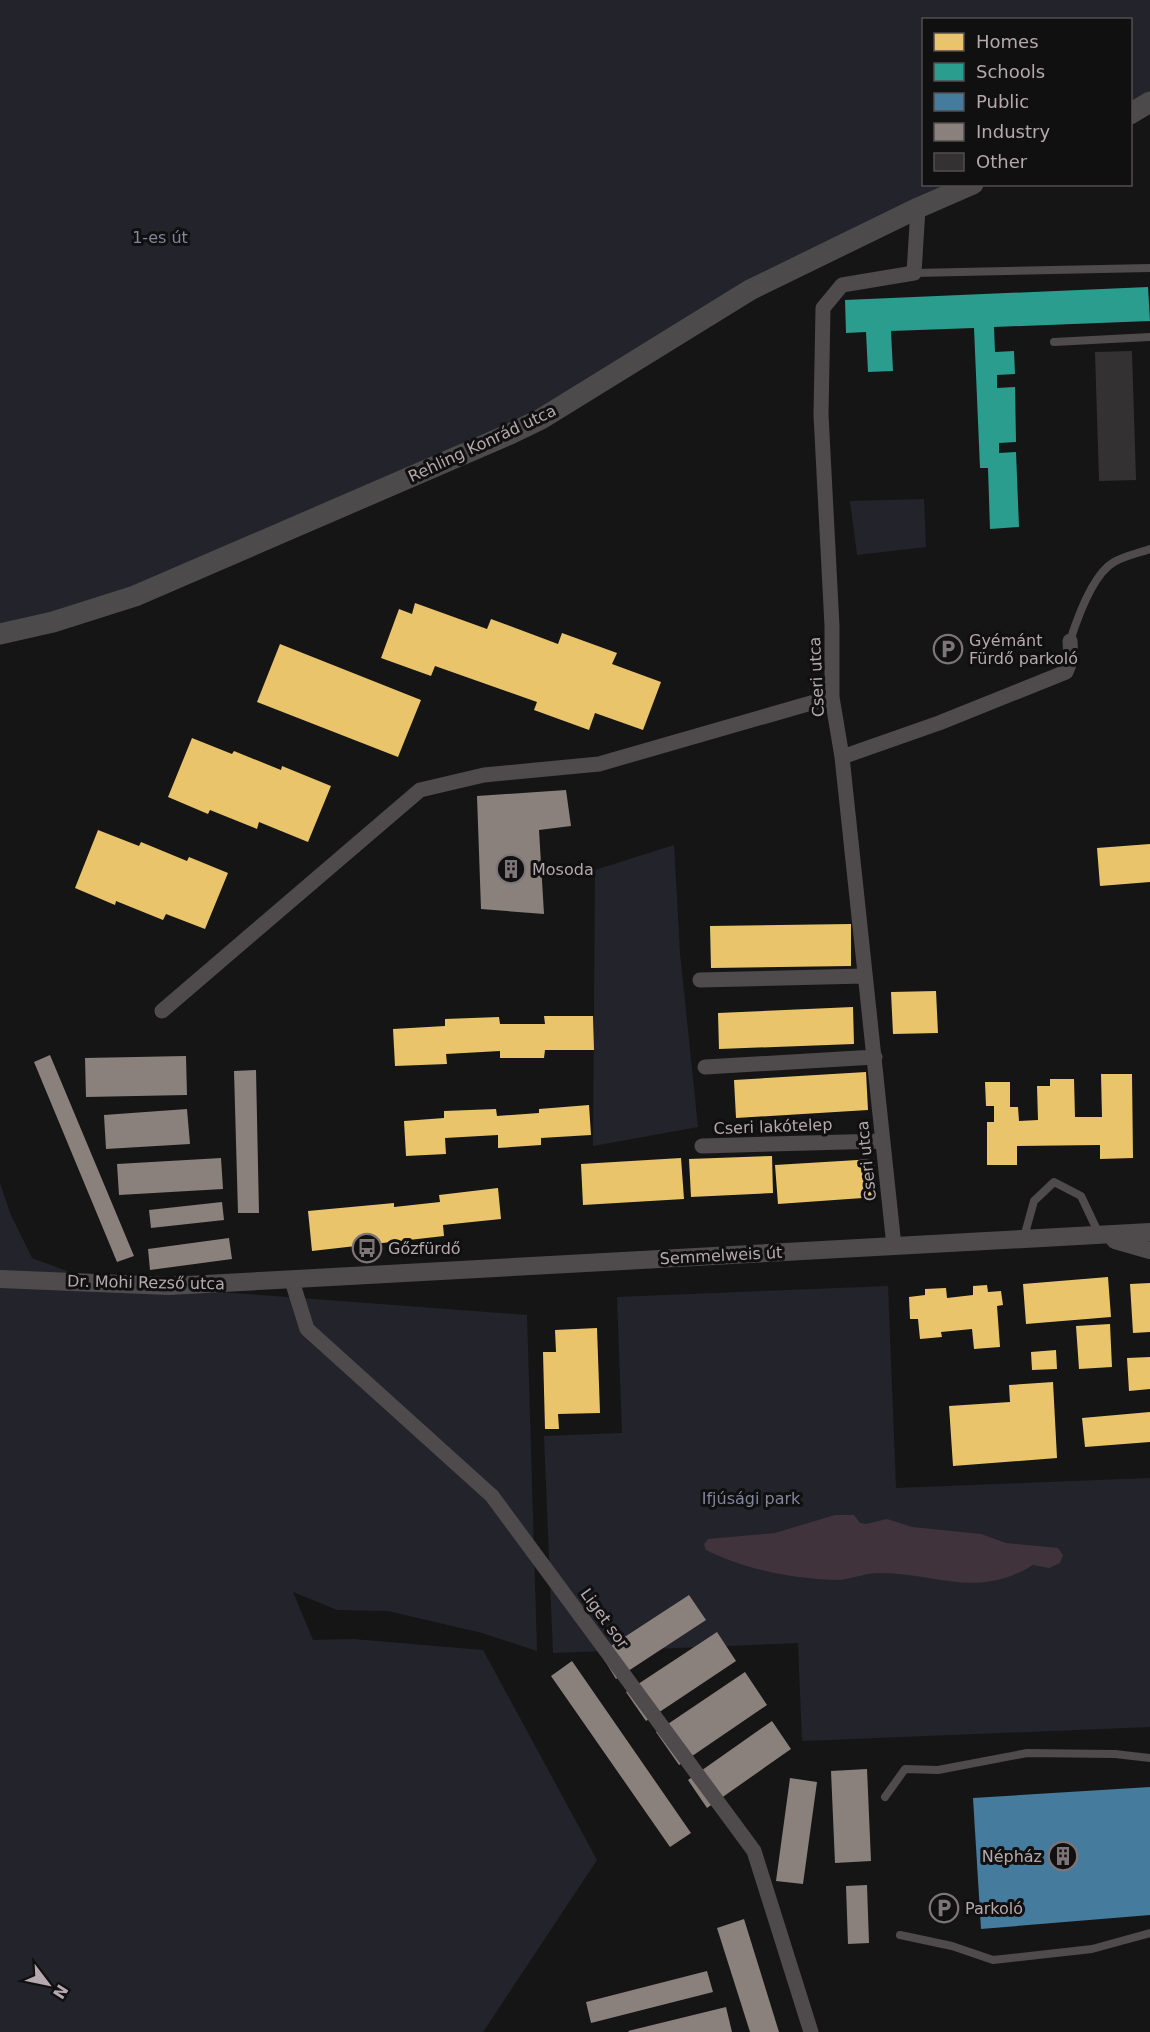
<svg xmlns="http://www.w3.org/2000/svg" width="1150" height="2032" font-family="'DejaVu Sans',sans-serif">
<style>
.green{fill:#23242b}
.water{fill:#40333c}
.homes{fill:#e9c46a}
.schools{fill:#2a9d8f}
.public{fill:#457b9d}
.industry{fill:#8a817c}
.building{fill:#333132}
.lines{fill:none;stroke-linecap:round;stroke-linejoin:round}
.service{stroke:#4f4b4c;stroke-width:8}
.minor{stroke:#4f4b4c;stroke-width:15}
.tertiary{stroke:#4f4b4c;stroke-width:18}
.secondary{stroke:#4d4a4b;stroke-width:21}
.labels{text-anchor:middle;stroke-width:6;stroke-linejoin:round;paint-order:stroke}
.park-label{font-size:16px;fill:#81859e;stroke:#111010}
.street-label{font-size:16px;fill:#b5a8ae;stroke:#111010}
.poi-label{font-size:16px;fill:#b5a8ae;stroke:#111010;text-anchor:start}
</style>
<rect width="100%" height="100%" fill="#161515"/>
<path class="green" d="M0,0H1150V102L1131,114L1130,20H924V184L973,185L918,208L541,419L135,596L0,634Z
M924,499L926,547L857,555L850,501Z
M674,845L680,953L698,1127L593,1146L595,870Z
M0,1183L10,1213L32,1258L99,1283L527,1315L537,1651L482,1633L388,1611L337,1610L293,1592L313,1640L353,1639L483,1650L597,1860L483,2032H0Z
M888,1286L896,1488L1150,1478V1727L802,1741L798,1643L553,1653L544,1436L622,1433L617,1297Z"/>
<path class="water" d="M835,1515H854L860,1523L866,1524L887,1519L912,1527L981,1534L1006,1543L1058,1548L1063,1555L1060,1563L1049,1568L1033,1565C978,1599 939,1574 881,1573C866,1572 851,1580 835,1580C793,1579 744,1569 706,1550L704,1544L708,1539L775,1533Z"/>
<path class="homes" d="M415,603L487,629L491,619L558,644L562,633L617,653L612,664L661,682L643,730L595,713L589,730L534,710L537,702L435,666L431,676L381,658L399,609L412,614Z
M280,644L421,700L398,757L257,702Z
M192,738L232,754L234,751L281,770L282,766L331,786L308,842L259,822L257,829L210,810L208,814L168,797Z
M98,830L139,846L141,842L187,861L189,857L228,873L205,929L166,914L163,920L116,901L115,905L75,888Z
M1150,844V882L1100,886L1097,848Z
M851,924V966L711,968L710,926Z
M936,991L938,1033L893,1034L891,992Z
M853,1007L854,1044L719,1049L718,1013Z
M544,1016H593L594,1050H545L544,1058H500V1051L446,1054L447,1064L395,1066L393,1029L445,1026V1019L499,1017L500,1024H545Z
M866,1072L868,1110L736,1118L734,1080Z
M1101,1074H1132L1133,1158L1100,1159V1145L1017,1146V1165H987V1122H994V1106H986L985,1082H1010V1107H1018L1019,1121L1038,1120L1037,1086H1050V1079H1074L1075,1117H1102Z
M589,1105L591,1135L541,1138V1145L498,1148V1135L445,1138L446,1154L406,1156L404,1121L444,1118V1111L496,1109L497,1116L539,1113V1109Z
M772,1156L773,1193L691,1197L689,1159Z
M681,1158L684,1199L583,1205L581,1164Z
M874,1159L877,1197L778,1204L775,1165Z
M498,1188L501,1219L443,1225L444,1236L312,1251L308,1211L394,1203V1207L440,1202L439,1195Z
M1108,1277L1111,1317L1026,1324L1023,1284Z
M1150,1283V1332L1133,1333L1130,1284Z
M987,1285L988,1292L1001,1291L1003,1305L997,1306L1000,1347L974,1349L972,1329L941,1332L942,1337L920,1339L918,1319H910L909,1297L925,1295V1289L946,1288L947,1298L973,1295V1286Z
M1110,1324L1112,1367L1079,1369L1076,1326Z
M597,1328L600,1413L558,1414L559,1429H545L543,1352H556L555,1330Z
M1056,1350L1057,1369L1032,1370L1031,1352Z
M1150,1357V1389L1129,1391L1127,1358Z
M1053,1382L1057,1458L953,1466L949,1406L1010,1402L1009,1385Z
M1150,1412V1442L1085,1447L1082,1418Z"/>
<path class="schools" d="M1148,287L1150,321L994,327L995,352L1014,351L1015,374L997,375V388L1015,387L1016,442L999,443V453L1016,452L1019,527L990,529L988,468H980L974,328L891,331L893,371L868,372L866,332L846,333L845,300Z"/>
<path class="public" d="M1150,1787V1915L981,1929L973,1798Z"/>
<path class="industry" d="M566,790L571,826L539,830L544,914L481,909L477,796Z
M50,1055L134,1256L117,1262L34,1062Z
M186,1056L187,1095L86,1097L85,1058Z
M256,1070L259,1213H238L234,1071Z
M187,1109L190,1144L106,1149L104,1115Z
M221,1158L223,1189L119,1195L117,1164Z
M222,1202L224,1220L151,1228L149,1210Z
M229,1238L232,1259L150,1270L148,1249Z
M689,1595L706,1620L616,1679L600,1653Z
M717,1632L736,1661L646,1721L626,1692Z
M572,1661L691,1833L670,1847L551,1676Z
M745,1672L767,1705L679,1765L656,1732Z
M772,1721L791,1749L707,1808L688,1780Z
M867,1769L871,1861L835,1863L831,1771Z
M790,1778L817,1782L803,1884L776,1881Z
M867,1885L869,1943L848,1944L846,1886Z
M744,1919L779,2032H750L717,1928Z
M707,1971L713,1992L591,2023L586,2002Z
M726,2007L732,2032H629L628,2031Z"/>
<path class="building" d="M1132,351L1136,480L1099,481L1095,352Z"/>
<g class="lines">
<path class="service" d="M914,273L1150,268
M1054,342L1150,337
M1070,641C1077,619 1093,574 1114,562C1124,556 1139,553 1150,549
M1024,1237L1034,1201L1054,1182L1081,1196L1099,1234
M885,1797L905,1769L938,1770L1027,1753L1115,1754L1150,1758
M900,1935L952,1946L993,1960L1092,1949L1150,1933"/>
<path class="minor" d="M842,757L939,723L1066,672L1071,659L1070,641
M700,980L865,976
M162,1011L420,790L484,775L599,764L832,697
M705,1067L875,1057
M702,1146L882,1141
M894,1246L842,757L832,697V626L821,415L823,308L842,285L914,273L918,208
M292,1281L307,1329L492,1496L754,1851L811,2032"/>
<path class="tertiary" d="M1115,1240L1150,1250
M0,1279L169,1286L1150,1232"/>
<path class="secondary" d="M1130,114L1150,102
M0,634L53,622L135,596L510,434L541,419L750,290L918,208L973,184"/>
</g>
<defs>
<g id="parking-ring" transform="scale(1.5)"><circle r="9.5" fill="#111010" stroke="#7d7578" stroke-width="1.5"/><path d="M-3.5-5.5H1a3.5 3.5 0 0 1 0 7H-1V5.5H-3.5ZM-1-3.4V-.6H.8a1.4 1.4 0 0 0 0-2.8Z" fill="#7d7578"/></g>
<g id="building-ring" transform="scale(1.5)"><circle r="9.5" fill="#111010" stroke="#7d7578" stroke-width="1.5"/><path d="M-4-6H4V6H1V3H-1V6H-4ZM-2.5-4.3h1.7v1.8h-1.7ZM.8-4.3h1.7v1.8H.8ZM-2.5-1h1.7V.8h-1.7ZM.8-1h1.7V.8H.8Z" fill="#7d7578"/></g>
<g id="bus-ring" transform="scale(1.5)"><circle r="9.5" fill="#111010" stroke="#7d7578" stroke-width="1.5"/><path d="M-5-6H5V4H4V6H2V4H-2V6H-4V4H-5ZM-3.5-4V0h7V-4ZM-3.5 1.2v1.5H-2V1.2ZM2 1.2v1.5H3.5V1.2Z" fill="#7d7578"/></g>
</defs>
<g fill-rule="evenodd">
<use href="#parking-ring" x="948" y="649"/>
<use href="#building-ring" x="511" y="869"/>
<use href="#bus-ring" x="367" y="1248"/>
<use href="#building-ring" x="1063" y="1856"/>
<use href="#parking-ring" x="944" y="1908"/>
</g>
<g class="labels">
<g class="park-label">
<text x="160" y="243">1-es út</text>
<text x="751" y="1504">Ifjúsági park</text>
</g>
<g class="street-label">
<text transform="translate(482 443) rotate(-25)" y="6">Rehling Konrád utca</text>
<text transform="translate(816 677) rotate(-93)" y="6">Cseri utca</text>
<text transform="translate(773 1126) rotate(-2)" y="6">Cseri lakótelep</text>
<text transform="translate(866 1161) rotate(-96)" y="6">Cseri utca</text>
<text transform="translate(721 1255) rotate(-3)" y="6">Semmelweis út</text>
<text transform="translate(146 1282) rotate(1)" y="6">Dr. Mohi Rezső utca</text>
<text transform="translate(605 1618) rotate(54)" y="6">Liget sor</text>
</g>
<g class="poi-label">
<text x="969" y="646">Gyémánt<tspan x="969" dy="18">Fürdő parkoló</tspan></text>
<text x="532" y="875">Mosoda</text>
<text x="388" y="1254">Gőzfürdő</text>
<text x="1042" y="1862" text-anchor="end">Népház</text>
<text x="965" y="1914">Parkoló</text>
</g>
</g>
<rect x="922" y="18" width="210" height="168" fill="#111010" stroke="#534d4f" stroke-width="1.5"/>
<rect x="934" y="33" width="30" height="18" fill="#e9c46a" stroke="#534d4f" stroke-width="1.5"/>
<text x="976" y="48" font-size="18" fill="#b5a8ae">Homes</text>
<rect x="934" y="63" width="30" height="18" fill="#2a9d8f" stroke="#534d4f" stroke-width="1.5"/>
<text x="976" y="78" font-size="18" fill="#b5a8ae">Schools</text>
<rect x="934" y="93" width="30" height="18" fill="#457b9d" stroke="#534d4f" stroke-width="1.5"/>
<text x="976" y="108" font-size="18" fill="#b5a8ae">Public</text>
<rect x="934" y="123" width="30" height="18" fill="#8a817c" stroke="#534d4f" stroke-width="1.5"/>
<text x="976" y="138" font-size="18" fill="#b5a8ae">Industry</text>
<rect x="934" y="153" width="30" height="18" fill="#333132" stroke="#534d4f" stroke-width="1.5"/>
<text x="976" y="168" font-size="18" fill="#b5a8ae">Other</text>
<g transform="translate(48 1984) rotate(122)" stroke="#111010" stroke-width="4.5" paint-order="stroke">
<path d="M0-4.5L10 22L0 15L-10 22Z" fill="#b5a8ae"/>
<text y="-9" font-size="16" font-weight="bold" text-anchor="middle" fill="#b5a8ae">N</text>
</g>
</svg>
